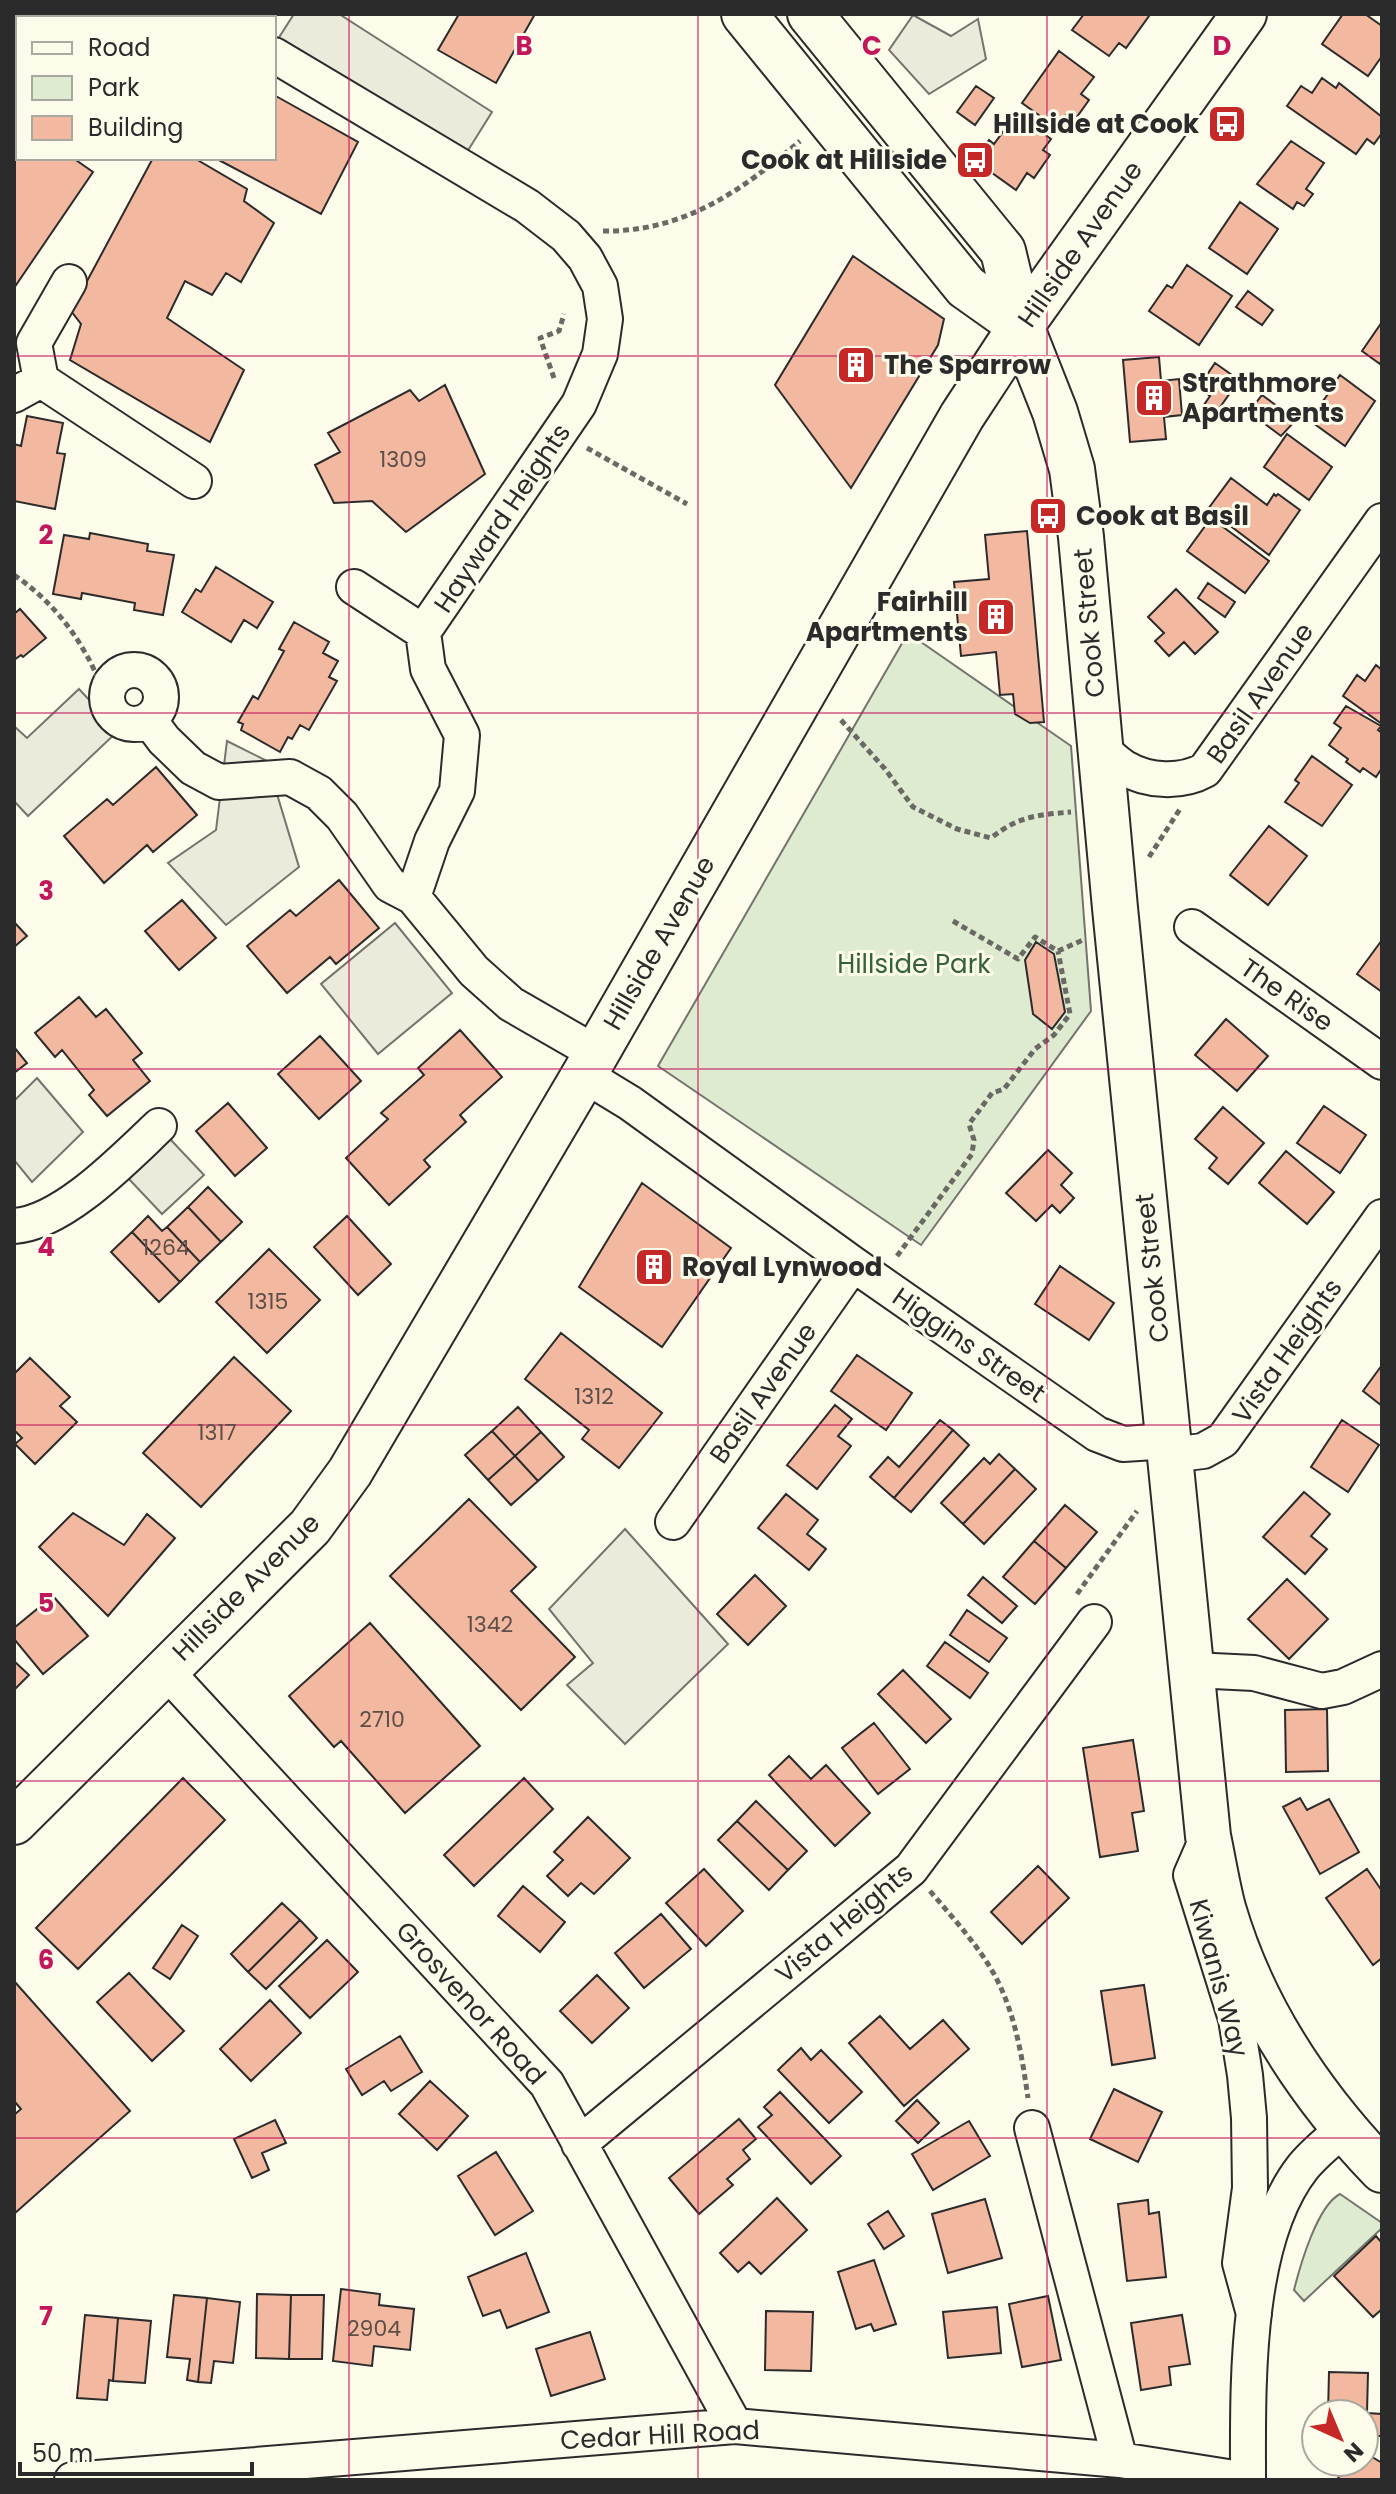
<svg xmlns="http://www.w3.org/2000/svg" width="1396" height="2494" font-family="Poppins,sans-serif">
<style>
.green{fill:#deebd1;stroke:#74746e;stroke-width:2}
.parking{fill:#eceadb;stroke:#74746e;stroke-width:2}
.building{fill:#f2b8a0;stroke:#2b2b2b;stroke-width:2}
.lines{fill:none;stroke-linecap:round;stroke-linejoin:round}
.minor-casing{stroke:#2b2b2b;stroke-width:38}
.major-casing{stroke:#2b2b2b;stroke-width:48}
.path{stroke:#6a6964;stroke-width:5;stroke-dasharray:6 4;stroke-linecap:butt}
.minor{stroke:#fdfbea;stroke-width:34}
.major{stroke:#fdfbea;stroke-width:44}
.grid{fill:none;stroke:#c2185b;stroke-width:2;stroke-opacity:0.55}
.labels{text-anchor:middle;stroke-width:6;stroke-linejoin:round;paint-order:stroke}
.number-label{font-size:22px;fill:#5d4e48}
.poi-label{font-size:26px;font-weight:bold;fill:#2b2b2b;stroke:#fdfbea;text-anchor:start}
.street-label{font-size:26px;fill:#2b2b2b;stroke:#fdfbea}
.park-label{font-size:26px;fill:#34623c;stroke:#fdfbea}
.grid-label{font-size:26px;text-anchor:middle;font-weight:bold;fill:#c2185b;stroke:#fdfbea;stroke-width:6;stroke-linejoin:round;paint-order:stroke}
</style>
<rect width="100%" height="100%" fill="#fdfbea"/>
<path class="green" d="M908,633L1071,746L1091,1011L921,1245L658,1066Z
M1340,2194L1382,2223V2228L1304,2301L1294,2290C1300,2266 1317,2206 1340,2194Z"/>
<path class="parking" d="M294,14H339L492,112L467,152L278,39Z
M913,15L951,36L978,19L986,59L929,94L889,50Z
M79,689L118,731L28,816L14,801V726L27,738Z
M227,741L267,761L299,867L226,925L168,863L216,830Z
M395,923L452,993L378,1054L321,984Z
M37,1078L83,1132L32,1182L14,1160V1101Z
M170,1139L204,1175L162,1214L128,1178Z
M625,1529L728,1644L625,1744L567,1685L593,1663L549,1609Z"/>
<path class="building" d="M459,14H535L496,83L438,50Z
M1084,14H1146L1149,16L1126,48L1119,43L1109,56L1072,30Z
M1343,14H1365L1382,26V56L1368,76L1322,44Z
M1059,51L1094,77L1081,94L1089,100L1074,121L1066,115L1057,128L1022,103Z
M1322,78L1336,88L1339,83L1382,117V133L1374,144L1367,139L1356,154L1287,106L1301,86L1312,93Z
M976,86L994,98L975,125L957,112Z
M274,95L358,142L321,214L215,158H274Z
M1016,114L1051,139L1043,150L1050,155L1034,178L1027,173L1016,190L981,165L988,156L981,152L989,140L994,144Z
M1291,141L1324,163L1306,189L1313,194L1304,206L1297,202L1293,209L1257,184Z
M18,156V158H73L93,172L14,288V161Z
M153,158H194L247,189L244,201L274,223L241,282L226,273L212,295L185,281L167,318L244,370L210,442L70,360L81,324L71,311Z
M1240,202L1278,229L1247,274L1209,248Z
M853,256L944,319L938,345L851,488L775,385Z
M1187,265L1232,296L1199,345L1149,311L1167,285L1172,288Z
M1248,291L1273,310L1262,325L1236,307Z
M1382,322V360L1380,364L1362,351Z
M1159,357L1161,381L1179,379L1182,415L1164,417L1166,439L1130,442L1123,360Z
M1215,363L1239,380L1207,426L1195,418L1210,396L1198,388Z
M1340,375L1375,401L1345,446L1309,420L1328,394L1323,391L1329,382L1333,385Z
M445,385L485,474L406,532L372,501L334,503L315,465L340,452L328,433L410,390L419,401Z
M1262,395L1296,420L1281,436L1249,412Z
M27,416L63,423L57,453L65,454L55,509L14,501V444L21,446Z
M1287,434L1332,467L1309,500L1264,467Z
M1231,478L1267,505L1274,494L1276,496L1278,494L1300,510L1269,555L1208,509Z
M1211,518L1269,561L1245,593L1187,551Z
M1027,531L1044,722L1030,723L1015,714L1013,694L1000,695L996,652L961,656L954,582L989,579L985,535Z
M90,533L148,544L147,551L174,555L163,615L134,610L135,603L82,593L81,599L53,594L64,535L89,539Z
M216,567L273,602L257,628L244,620L231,642L182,612L196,589L201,592Z
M1208,583L1235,602L1225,617L1198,598Z
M1176,589L1218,632L1195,654L1184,642L1169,656L1155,641L1164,633L1148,617Z
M20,609L46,638L23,657L21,655L14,660V614Z
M294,622L329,642L323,653L338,661L329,677L337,681L309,730L300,725L292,739L288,737L280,752L241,730L243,724L238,722L253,696L258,699L284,651L279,649Z
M1376,665L1382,670V724L1343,696L1357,675L1365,681Z
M1346,706L1381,726L1378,730L1382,733V768L1376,777L1363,768L1360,772L1346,762L1348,759L1329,745L1341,728L1334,723Z
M1312,756L1352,785L1322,826L1285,802L1299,783L1295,780Z
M156,767L197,815L153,852L147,845L104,883L64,836L107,799L113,805Z
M1269,826L1307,856L1268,905L1230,875Z
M339,880L379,928L336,964L330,957L287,993L247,946L290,910L296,916Z
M182,900L216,938L179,970L145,931Z
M14,922L27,936L14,947Z
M1382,940V992L1357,974Z
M1036,942L1054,954L1065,1012L1052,1029L1033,1014L1025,960Z
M79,997L96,1017L106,1009L142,1053L133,1060L150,1081L107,1116L89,1095L94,1090L62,1050L55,1057L35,1033Z
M1226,1019L1268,1056L1237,1091L1195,1055Z
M460,1030L502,1077L460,1115L466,1122L424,1160L430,1167L389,1205L346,1158L388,1119L381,1113L424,1075L418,1068Z
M320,1036L361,1081L319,1119L278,1074Z
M14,1047L27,1063L14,1073Z
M228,1103L267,1148L235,1176L196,1131Z
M1324,1106L1366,1135L1340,1173L1297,1143Z
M1223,1107L1264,1143L1228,1184L1209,1168L1217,1158L1195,1139Z
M1048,1150L1072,1173L1061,1185L1074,1198L1060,1213L1052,1205L1036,1221L1006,1193Z
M1286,1151L1334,1192L1307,1224L1259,1183Z
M642,1183L731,1248L662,1347L579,1287Z
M208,1187L242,1222L221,1242L188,1207Z
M188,1207L221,1242L200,1262L167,1227Z
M148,1216L162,1231L167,1227L200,1262L180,1282L132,1232Z
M347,1216L391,1264L358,1295L314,1247Z
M132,1232L180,1282L159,1302L111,1252Z
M269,1249L320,1300L267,1353L216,1302Z
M1060,1266L1114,1303L1089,1340L1035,1304Z
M561,1333L662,1413L619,1468L582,1439L589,1430L525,1379Z
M857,1355L912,1393L886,1430L831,1391Z
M234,1357L291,1411L201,1507L143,1453Z
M30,1358L70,1397L60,1406L77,1422L35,1464L15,1444L22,1438L14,1430V1374Z
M1382,1365V1406L1363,1391Z
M835,1405L852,1419L838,1436L851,1446L817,1489L787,1465Z
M518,1407L541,1432L515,1456L492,1431Z
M940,1420L953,1430L894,1498L870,1477L888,1457L899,1467Z
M1342,1420L1379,1445L1348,1492L1311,1467Z
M953,1430L969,1445L911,1512L894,1498Z
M492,1431L515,1456L488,1480L465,1455Z
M541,1432L564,1457L538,1481L515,1456Z
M999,1454L1015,1469L963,1524L941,1503L984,1458L990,1464Z
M515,1456L538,1481L511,1505L488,1480Z
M1015,1469L1036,1489L984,1544L963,1524Z
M1304,1492L1330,1514L1311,1536L1327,1549L1305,1574L1263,1537Z
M786,1494L818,1520L807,1534L826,1549L809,1570L758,1528Z
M469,1499L536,1567L511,1591L575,1657L521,1710L390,1576Z
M1065,1505L1097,1532L1066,1568L1034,1541Z
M73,1513L124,1545L147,1514L175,1538L108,1616L39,1547Z
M1034,1541L1066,1568L1035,1604L1003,1577Z
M755,1575L786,1606L748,1645L717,1614Z
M983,1577L1017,1606L1002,1623L968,1595Z
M1287,1579L1328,1619L1289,1659L1248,1619Z
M53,1596L88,1636L43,1674L14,1639V1628Z
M967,1610L1007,1638L989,1662L950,1635Z
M370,1623L480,1746L405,1813L341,1741L334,1747L289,1696Z
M945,1642L988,1673L970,1698L927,1666Z
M14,1661L29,1675L14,1690Z
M903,1670L951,1719L926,1743L878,1694Z
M1327,1709L1328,1771L1286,1772L1285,1710Z
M874,1723L910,1769L878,1794L842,1748Z
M1133,1740L1144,1811L1132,1813L1138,1851L1100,1857L1083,1748Z
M789,1756L811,1779L826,1765L870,1813L835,1846L769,1775Z
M183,1778L225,1820L78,1969L36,1928Z
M524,1778L553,1809L474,1886L444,1855Z
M1300,1798L1307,1810L1329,1799L1359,1852L1320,1874L1283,1807Z
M756,1801L807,1851L788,1870L737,1821Z
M588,1817L630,1858L594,1894L581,1883L568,1896L547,1876L563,1860L554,1852Z
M737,1821L788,1870L769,1890L718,1840Z
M1038,1866L1069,1898L1022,1944L991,1912Z
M704,1869L743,1911L706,1946L666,1903Z
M1367,1869L1382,1891V1958L1373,1965L1326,1898Z
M523,1886L565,1922L540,1952L498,1916Z
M282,1903L300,1920L248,1972L231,1954Z
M661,1914L691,1949L644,1988L615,1953Z
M300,1920L317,1938L266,1989L248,1972Z
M182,1925L198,1936L170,1979L153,1968Z
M327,1940L358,1972L310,2018L279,1986Z
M129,1973L184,2031L152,2061L97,2002Z
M597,1975L629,2008L592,2043L560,2011Z
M14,1981L130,2111L14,2214V2115L21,2109L14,2101Z
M1144,1985L1155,2058L1112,2065L1101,1991Z
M270,2000L301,2033L251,2081L220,2049Z
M880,2016L910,2049L943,2020L969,2049L904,2106L849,2043Z
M400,2036L422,2072L391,2091L384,2081L362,2095L346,2069Z
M801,2048L811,2060L821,2050L862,2092L829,2123L778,2070Z
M430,2081L468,2116L437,2150L399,2114Z
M1114,2089L1162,2112L1138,2162L1090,2139Z
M780,2092L841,2156L811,2184L758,2127L772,2115L764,2107Z
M917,2100L939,2123L918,2143L896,2121Z
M739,2119L756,2139L743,2150L750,2159L727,2179L733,2185L699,2214L669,2178Z
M275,2120L286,2143L262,2153L269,2170L252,2178L234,2139Z
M969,2121L990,2156L933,2190L912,2154Z
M496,2152L533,2211L495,2235L458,2176Z
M777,2198L807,2230L761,2274L749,2262L738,2272L720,2253Z
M985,2199L1002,2258L948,2273L932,2214Z
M1148,2200L1149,2214L1159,2212L1166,2277L1127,2281L1118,2204Z
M888,2211L904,2236L884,2249L868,2224Z
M1376,2236L1382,2243V2309L1373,2317L1334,2276Z
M526,2253L549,2312L507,2328L500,2310L483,2316L468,2277Z
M874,2260L896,2324L874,2331L871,2324L856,2329L838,2272Z
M341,2289L380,2294L379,2305L414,2309L410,2350L374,2346L372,2366L333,2361Z
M257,2294L291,2295L289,2359L256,2358Z
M174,2295L207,2298L198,2382L187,2380L190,2359L167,2357Z
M291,2295H324L322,2359H289Z
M1048,2296L1061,2360L1022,2367L1009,2304Z
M207,2298L240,2302L233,2363L214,2361L211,2383L198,2382Z
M997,2307L1001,2353L948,2358L943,2312Z
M766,2311L813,2312L811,2371L765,2370Z
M85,2315L118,2318L113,2381L109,2380L107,2400L77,2398Z
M1182,2315L1190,2364L1169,2367L1171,2385L1141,2390L1131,2323Z
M118,2318L151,2321L145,2383L113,2381Z
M590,2332L605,2379L551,2396L536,2349Z
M1329,2372L1368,2373L1367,2413L1382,2414V2436H1364V2414H1328Z
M1364,2452L1382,2463V2480H1337L1348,2462H1364Z"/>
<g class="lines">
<g class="minor-casing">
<path id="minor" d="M205,14L212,18
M274,55L527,206L566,236L585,258L600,286L605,319L600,354L579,404L423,632L428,669L462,735L457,791L432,841L413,897
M41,380L34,343L69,282
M14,395L41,380L194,481
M354,587L423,632
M107 697a27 27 0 1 1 54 0a27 27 0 1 1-54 0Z
M149,720L164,740L193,768L219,782L290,777L319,793L342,816L390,885L413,897L474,971L511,1004L596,1053
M1100,748C1108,754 1116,763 1125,768C1148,782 1182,783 1205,770L1382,521
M1192,927L1382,1062
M584,1075L630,1103L853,1264L1097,1434L1123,1444L1170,1441
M14,1226C63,1223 124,1159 159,1126
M1170,1455L1203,1451L1223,1440L1382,1217
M673,1522L853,1264
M165,1670L547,2084L735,2426
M1193,1670L1254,1673L1322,1691L1343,1687L1382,1669
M1208,1836L1191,1875L1236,2019L1245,2075L1249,2118L1250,2188L1240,2263L1254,2314
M1032,2128L1120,2460
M579,2144L911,1869L1094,1622
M72,2480L735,2426L1120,2460L1247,2480
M1248,2480C1248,2388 1244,2242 1303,2167C1314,2153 1330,2141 1343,2129"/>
</g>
<g class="major-casing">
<path id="major" d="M744,14L966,287L1021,326
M810,14L1003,251L1021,326L1055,412L1072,469L1081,537L1115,908L1208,1836C1213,1860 1217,1885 1223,1908C1252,2008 1311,2096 1382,2170
M14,1822L310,1527L350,1472L584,1075L962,416L1021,326L1244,14"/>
</g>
<path class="path" d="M603,231C684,232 741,191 800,141
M554,378L540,338L559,331L564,314
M587,448L687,504
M14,575C45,596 69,623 87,656C95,669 99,684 107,696
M841,720L885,769L913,807L957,829L991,838C1019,816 1036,815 1071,812
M1149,857L1180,809
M953,921L1018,959L1035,937L1058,951L1083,940
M897,1256L972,1154L974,1140L969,1124L992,1093L1004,1089L1035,1049L1054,1035L1070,1014L1058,951
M1077,1594L1137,1511
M930,1891C953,1918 977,1944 994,1974C1015,2012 1022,2056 1028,2098"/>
<use href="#minor" class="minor"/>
<use href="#major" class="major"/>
</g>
<path class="grid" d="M349,14V2480M698,14V2480M1047,14V2480M14,356H1382M14,713H1382M14,1069H1382M14,1425H1382M14,1781H1382M14,2138H1382"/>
<defs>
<g id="bus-square" transform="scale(2)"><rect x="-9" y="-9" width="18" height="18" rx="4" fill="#c62828" stroke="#fdfbea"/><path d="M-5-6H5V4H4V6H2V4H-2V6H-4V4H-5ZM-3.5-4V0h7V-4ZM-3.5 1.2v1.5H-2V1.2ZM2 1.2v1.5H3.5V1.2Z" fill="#fff"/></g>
<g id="building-square" transform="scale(2)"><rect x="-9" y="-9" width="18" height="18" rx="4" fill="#c62828" stroke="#fdfbea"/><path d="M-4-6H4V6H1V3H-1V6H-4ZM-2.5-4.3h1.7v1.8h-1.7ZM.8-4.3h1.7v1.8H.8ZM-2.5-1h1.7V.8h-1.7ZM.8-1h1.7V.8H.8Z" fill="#fff"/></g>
</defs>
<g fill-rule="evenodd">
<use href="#bus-square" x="1227" y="124"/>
<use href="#bus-square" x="975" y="160"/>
<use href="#building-square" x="856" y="365"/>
<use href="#building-square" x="1154" y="398"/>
<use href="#bus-square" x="1048" y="516"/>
<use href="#building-square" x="996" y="617"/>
<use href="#building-square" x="654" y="1267"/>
</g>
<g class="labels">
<g class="number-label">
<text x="403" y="467">1309</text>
<text x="166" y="1255">1264</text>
<text x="268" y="1309">1315</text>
<text x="594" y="1404">1312</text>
<text x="217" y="1440">1317</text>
<text x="490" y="1632">1342</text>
<text x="382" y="1727">2710</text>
<text x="374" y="2336">2904</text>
</g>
<g class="poi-label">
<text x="1199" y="133" text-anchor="end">Hillside at Cook</text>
<text x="947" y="169" text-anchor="end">Cook at Hillside</text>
<text x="884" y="374">The Sparrow</text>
<text x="1182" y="392">Strathmore<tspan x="1182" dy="30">Apartments</tspan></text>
<text x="1076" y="525">Cook at Basil</text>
<text x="968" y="611" text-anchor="end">Fairhill<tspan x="968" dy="30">Apartments</tspan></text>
<text x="682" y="1276">Royal Lynwood</text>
</g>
<g class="street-label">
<text transform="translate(1080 244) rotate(-55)" y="9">Hillside Avenue</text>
<text transform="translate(502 518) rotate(-56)" y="9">Hayward Heights</text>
<text transform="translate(1089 623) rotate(-95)" y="9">Cook Street</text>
<text transform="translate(1260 693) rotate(-55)" y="9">Basil Avenue</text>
<text transform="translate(659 943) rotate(-60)" y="9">Hillside Avenue</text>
<text transform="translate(1287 995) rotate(35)" y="9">The Rise</text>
<text transform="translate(1152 1268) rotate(-96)" y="9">Cook Street</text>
<text transform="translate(969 1345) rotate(35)" y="9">Higgins Street</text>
<text transform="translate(1287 1351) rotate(-55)" y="9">Vista Heights</text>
<text transform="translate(763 1393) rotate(-55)" y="9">Basil Avenue</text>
<text transform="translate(246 1587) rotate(-45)" y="9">Hillside Avenue</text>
<text transform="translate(844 1923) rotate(-40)" y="9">Vista Heights</text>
<text transform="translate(1219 1978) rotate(75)" y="9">Kiwanis Way</text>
<text transform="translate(471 2003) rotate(48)" y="9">Grosvenor Road</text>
<text transform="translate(660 2435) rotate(-3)" y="9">Cedar Hill Road</text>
</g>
<g class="park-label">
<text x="914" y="973">Hillside Park</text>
</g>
</g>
<g class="grid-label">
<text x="524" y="55">B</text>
<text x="872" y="55">C</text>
<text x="1222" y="55">D</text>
<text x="46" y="544">2</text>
<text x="46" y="900">3</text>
<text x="46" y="1256">4</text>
<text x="46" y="1612">5</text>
<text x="46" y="1969">6</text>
<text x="46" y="2325">7</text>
</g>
<rect width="1396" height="2494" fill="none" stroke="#2b2b2b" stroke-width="32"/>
<rect x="16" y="16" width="260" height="144" fill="#fdfbea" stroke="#a9a89e" stroke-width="2"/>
<rect x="32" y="42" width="40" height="12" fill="#fdfbea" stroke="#a9a89e" stroke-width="2"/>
<text x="88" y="56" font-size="24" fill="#2b2b2b">Road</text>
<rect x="32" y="76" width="40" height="24" fill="#deebd1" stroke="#a9a89e" stroke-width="2"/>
<text x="88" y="96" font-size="24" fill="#2b2b2b">Park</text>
<rect x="32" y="116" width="40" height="24" fill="#f2b8a0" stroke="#a9a89e" stroke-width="2"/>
<text x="88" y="136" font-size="24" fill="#2b2b2b">Building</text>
<g transform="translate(1340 2438) rotate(136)"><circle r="38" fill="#fdfbea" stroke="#a9a89e" stroke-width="2"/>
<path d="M0-6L14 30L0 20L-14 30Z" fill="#c62828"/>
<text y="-12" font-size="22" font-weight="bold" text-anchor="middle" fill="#2b2b2b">N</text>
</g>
<path d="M20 2462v12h232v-12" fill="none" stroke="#2b2b2b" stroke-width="4"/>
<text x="32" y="2462" font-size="24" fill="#2b2b2b" stroke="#fdfbea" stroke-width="6" paint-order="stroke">50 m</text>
</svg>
